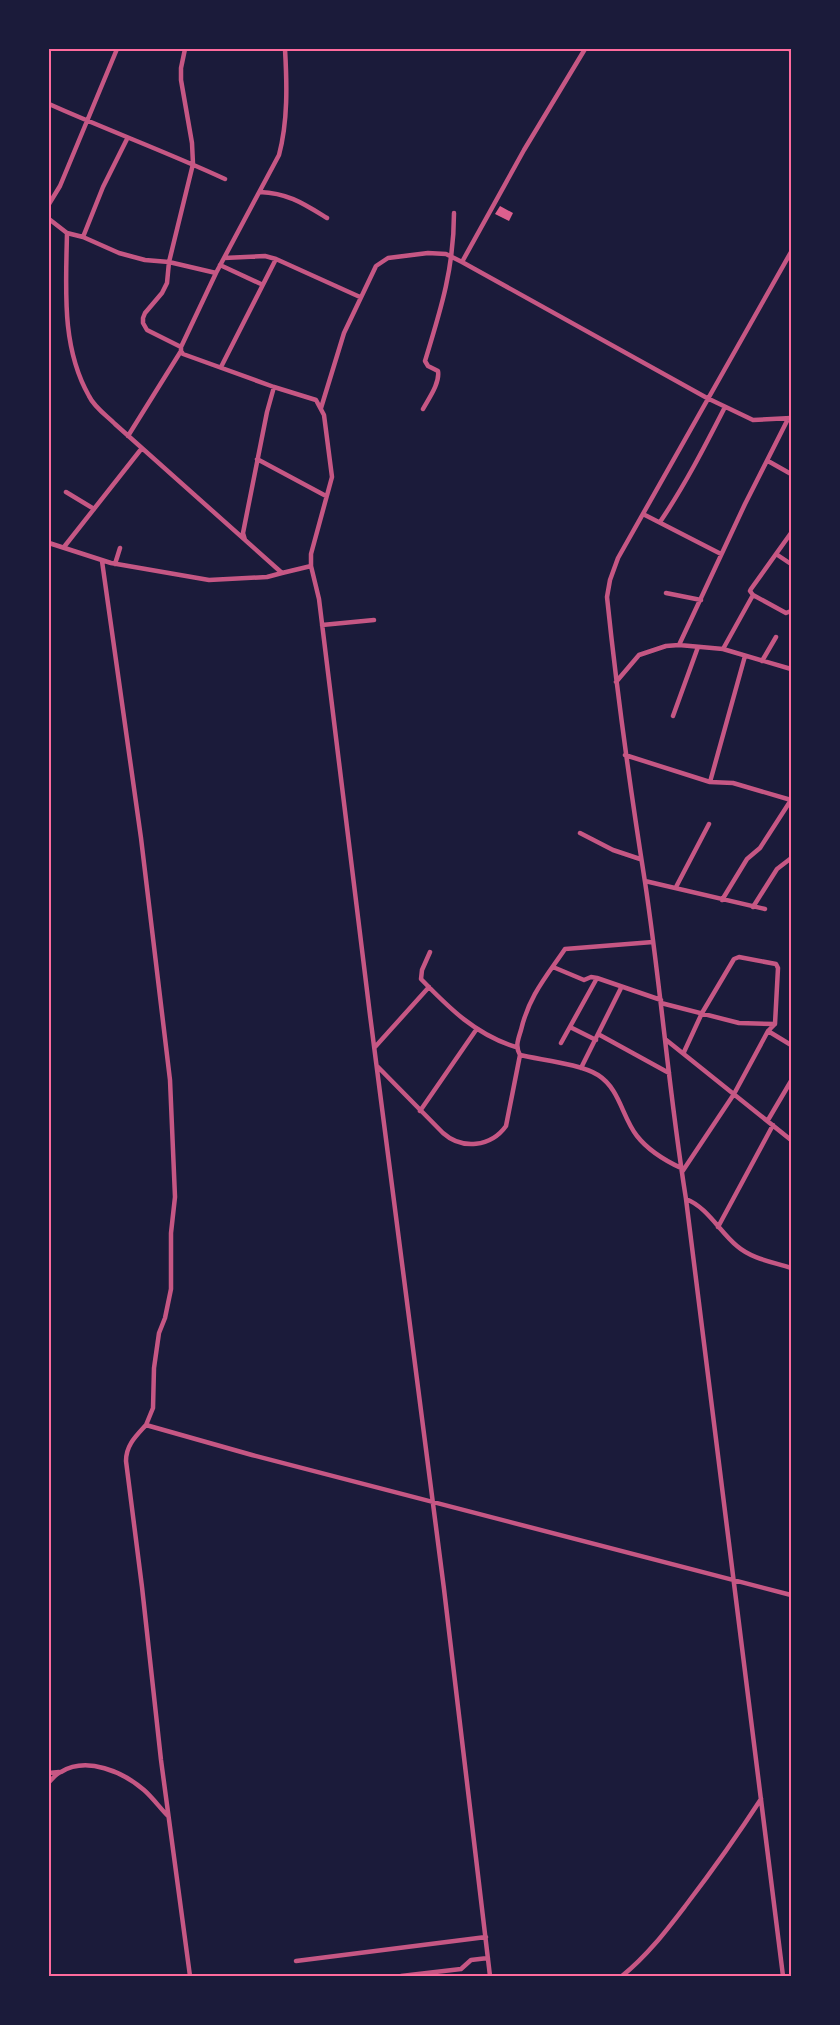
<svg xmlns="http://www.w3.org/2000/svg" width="840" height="2025" font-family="Commissioner,sans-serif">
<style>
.building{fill:#dd5f8e}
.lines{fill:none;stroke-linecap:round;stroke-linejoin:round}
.minor{stroke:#c65784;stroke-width:4.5}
.neatline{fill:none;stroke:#ff6b9d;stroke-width:2}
</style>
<rect width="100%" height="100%" fill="#1b1b3a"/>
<path class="building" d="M500,206L513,213L509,221L495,214Z"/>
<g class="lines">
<path class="minor" d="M285,49C287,84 288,121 279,155L216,273L181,347V351L183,354L274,387L316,400L324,415L332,477L311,554V566L319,599L370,1015L444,1589L490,1976
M789,49L791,50
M49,104C107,130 167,152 225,179
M260,192C288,193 304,204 327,218
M49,204L60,186L117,49
M49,219L67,233L83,237L119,253L145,260L169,262L216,273
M67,233C66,288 61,347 89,396C94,407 107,416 115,424L282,573L311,566
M83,237L103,187L127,139
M224,258L265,256L276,259L360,297
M462,262L524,150L585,49
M220,265L261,284
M181,347L147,330L143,323V318L145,313L162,293L167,283L169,262L193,164L192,143L181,80V68L185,49
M221,367L276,259
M321,408L344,333L376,266L388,258L428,253L446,254L462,262L707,398L753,420L791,418
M423,409C429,398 440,383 438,371L428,366L425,361C441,309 454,268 454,213
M128,436L181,351
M257,459L326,496
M768,461L791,474
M66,492L94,509
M643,514L721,554
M660,522C685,485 705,446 725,407
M245,540L243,533L267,412L274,387
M49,543L111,563L209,580L267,577L282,573
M64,547L142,448
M776,554L791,564
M102,561L141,838L170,1080L175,1197L171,1233V1289L165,1318L159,1333L154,1368L153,1408L146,1425
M115,564L120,548
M666,593L701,600
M753,595L786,613L791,611
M322,625L374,620
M679,645L745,504L788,419
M723,649L753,595L750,591L751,589L791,533
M762,661L776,637
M616,682L639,655L666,646L679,645L723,649L791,669
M673,716L698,647
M625,755L710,782L733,783L791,800
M710,782L745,656
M580,833L613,850L640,859
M645,881L765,909
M676,887L709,824
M722,900L747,859L760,848L791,800
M753,907L777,869L790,859
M430,952L422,970L421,979C449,1008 476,1035 516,1047
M553,967L584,980L591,977L597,978L661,1000
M661,1003L739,1023L775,1024
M570,1027L596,1040
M768,1031L791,1045
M598,1034L669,1073
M665,1039L791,1140
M561,1043L597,978
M375,1047L429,987
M520,1055C515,1046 518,1040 521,1030C529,996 546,977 565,949L653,942
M378,1067L443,1133C462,1150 491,1147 506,1126L520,1055C541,1060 581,1064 598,1075C620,1089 622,1117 637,1136C648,1150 666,1161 681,1168
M581,1068L621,988
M420,1111L476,1030
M768,1120L791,1081
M682,1172L734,1094L768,1031L775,1024L778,968L776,964L739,957L734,959L702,1013L684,1052
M686,1199C707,1207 720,1232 737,1246C752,1259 773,1262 791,1268
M718,1227L773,1125
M49,1773L59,1772
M49,1782C52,1779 56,1774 61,1772C87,1756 123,1772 144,1790C153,1798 160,1808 168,1816
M296,1961L486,1937
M190,1976L161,1760L142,1587L126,1461C126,1445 136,1436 146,1425L252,1455L791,1595
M401,1976L461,1969L471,1960L488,1958
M622,1976C647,1956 666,1931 686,1905C712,1871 737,1836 761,1799
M783,1976L686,1199C669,1094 661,988 645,882C630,787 617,693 607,597L610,580L618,558L791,252"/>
</g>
<rect width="840" height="2025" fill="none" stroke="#1b1b3a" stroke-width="100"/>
<rect x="50" y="50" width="740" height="1925" class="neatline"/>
</svg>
